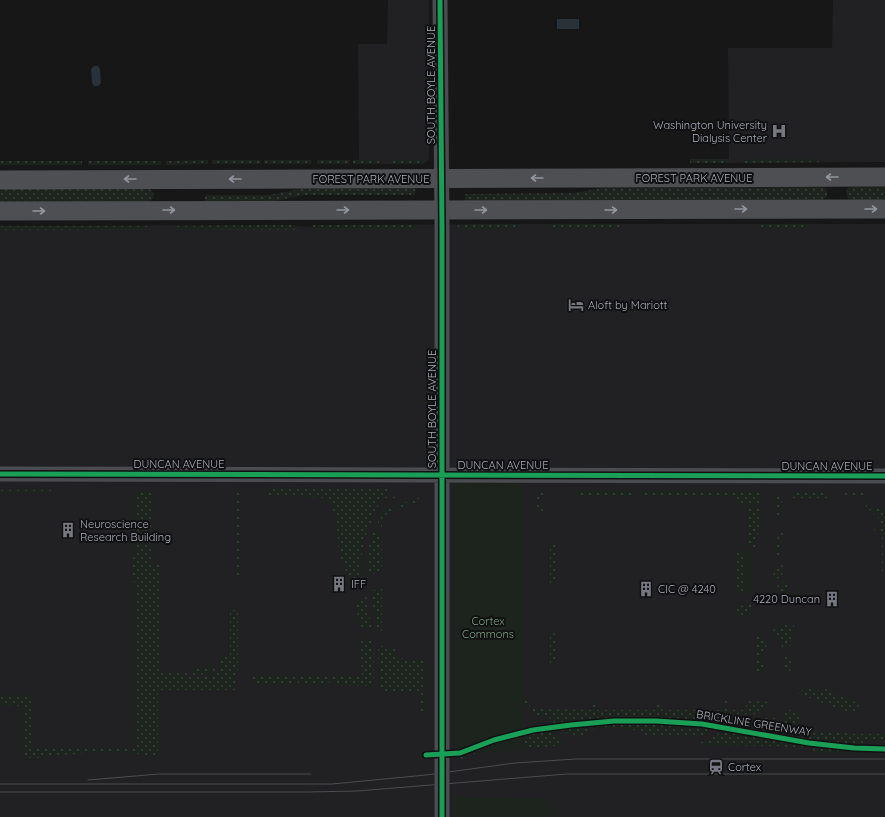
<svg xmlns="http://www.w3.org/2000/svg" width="885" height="817" font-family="Quicksand,sans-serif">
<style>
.built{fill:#212123}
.grass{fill:url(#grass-dots)}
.park{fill:#1d241e}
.water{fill:#2a3239}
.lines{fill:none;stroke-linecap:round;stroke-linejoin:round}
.minor{stroke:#4b4c50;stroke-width:15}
.major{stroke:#4d4f52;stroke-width:19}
.tram{stroke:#4b4c4f;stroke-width:1}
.cycleway-casing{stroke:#111113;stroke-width:8}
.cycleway{stroke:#1a9f57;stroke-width:5}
.oneway{stroke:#91969e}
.labels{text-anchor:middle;stroke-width:4;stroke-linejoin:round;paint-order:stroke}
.street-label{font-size:11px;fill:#a8adb8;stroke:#111113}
.poi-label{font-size:11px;fill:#a8adb8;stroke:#111113;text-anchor:start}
.park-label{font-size:11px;fill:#7fa381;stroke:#111113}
</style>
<defs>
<pattern id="grass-dots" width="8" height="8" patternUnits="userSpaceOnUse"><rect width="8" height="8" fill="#1d241e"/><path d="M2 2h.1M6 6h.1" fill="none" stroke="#3b413d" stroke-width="1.8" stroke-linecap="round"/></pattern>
</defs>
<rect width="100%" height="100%" fill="#171717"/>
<path class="built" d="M388,0H429V158L428,161L423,164H359L358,44H387Z
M833,0H885V162L729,163L728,48H832Z
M518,224H885V817H0V226L295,225L297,226L311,227L313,225Z"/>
<path class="grass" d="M690,159H729V163H690Z
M740,159H825L823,162L743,163Z
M208,160V164L166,165V161Z
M212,160H261V164H212Z
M264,160H311V164H264Z
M317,160H350L349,164H317Z
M353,160H381V164H353Z
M389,160H425L424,163L423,164H389Z
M0,161H82V165H0Z
M88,161H161V165H88Z
M822,187L825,188L827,191V196L823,200L465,201V194L574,193L603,188Z
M852,187H885V200H851L848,199L846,191L848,188Z
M0,188L149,189C155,192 155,197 150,202L0,203Z
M415,188V195H304L271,202H208L205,201V196L208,195H269L301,189Z
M518,224L521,228L458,229V225Z
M552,224H620L621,228L547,229L548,226Z
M756,224H808L809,228H756Z
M295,225V230L175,229L176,226Z
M313,225H417V229H313Z
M0,226H150L157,229L0,230Z
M267,488L388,489L384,495H395V498H382C369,524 358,548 362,578L354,581L349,579L339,553L337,525L333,509L328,498L301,497L299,495H267Z
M0,490H54V492H1L0,503Z
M239,490L240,573L239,577L236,578V491Z
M153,491V518H151L152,563H159V673H187L188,677L210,676V675L220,671V655H230V610H235L238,613V667L235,690H158V757H149L135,753L91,752L78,754L51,755L40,758H24V706L0,705V695H33V749H135L136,582L132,581V558L135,557V492Z
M537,491H543V496H540V506H543V514L537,511Z
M575,491H634V496L575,495Z
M642,491L761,492V505H736V496L642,495Z
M792,493H828L830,498H792L791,496Z
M840,493H863L869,507H884L883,573L882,574V534L877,532L874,530L875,528H882V525L876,524L879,520L878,516L867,508L861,495C856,495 849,497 843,497Z
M776,495H779L783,505L780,511L782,516L776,518Z
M418,498L424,500L387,513L382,518V529L378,527V518L382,511Z
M748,507H761V529L755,539L757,544L761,546V547H748Z
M374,529L381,533L382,566L379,571L368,577C365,561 369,544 374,529Z
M783,530C784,541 777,546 780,558C770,551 777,537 783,530Z
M550,545H556V583H550Z
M736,551H744V593H736Z
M782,564L784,572L780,577L771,582L775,569Z
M789,578V593L787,595L778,590L776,587Z
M382,586V633H378L371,592Z
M366,595L372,631L360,626L355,602Z
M752,604L749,615L746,617H736V607Z
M784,625H794L792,643L789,646L783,648L773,630L776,628Z
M550,633L556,634V663H550Z
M756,635H760L767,647L759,655V660L767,665L759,676H756Z
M360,637L373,641L374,673L373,686L333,685V676L362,675Z
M378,646L394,647C397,663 411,660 424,660V716H420V691H380Z
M784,656L791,660L790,675L784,672Z
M192,667H217V668L216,670L200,675H193Z
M295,675V685L252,684L253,676Z
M298,676H329L330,685H298Z
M522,678V699H529L530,709L591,710V701L595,700L596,710H657V701H661L662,710H723V701L727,700L728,710H746V702L748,701L770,702L767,707L759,714L724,715L717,722C663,715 609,716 555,723L548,716H533L518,696Z
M808,687L824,693L825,689L857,703L860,701L858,708L855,711L847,712L797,693Z
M784,708L800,714L798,731L814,733H845L855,734H885V740H864V745L836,743L784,735Z
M776,718L780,734L731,724L737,719Z
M629,724H663L712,728L706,736L644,735V732L642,731C623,728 604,727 585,731V735C577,735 566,737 561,729L592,725Z
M723,730L807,746V749L781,746L700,745V742H707Z
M549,731L563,741V745L473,754L458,760V757L509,739Z
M811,747L832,749L885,753H818L811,749Z"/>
<path class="park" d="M458,482H522L523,484V749L455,755L454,486Z
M744,551H751L750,593H744Z
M454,797L545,799L552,804V817H454Z"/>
<path class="water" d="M557,19H579V29H557Z
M94,66H98L100,69L101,83L98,86H94L92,83L91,69Z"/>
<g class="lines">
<path class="minor" d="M440,0L442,229V817
M0,474L885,476"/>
<path class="major" d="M0,180L885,177
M0,211L885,209"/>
<path class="tram" d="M88,780L159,774H311
M0,784H332L426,775L515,763L576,759H885
M0,792H308L357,791L567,774H885"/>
<g class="cycleway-casing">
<path id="cycleway" d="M440,0L442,229V817
M0,474L885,476
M426,755L460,753L494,740L533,730L571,725L614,721H656L702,724L809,743L854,748L885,749"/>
</g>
<use href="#cycleway" class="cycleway"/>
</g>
<defs><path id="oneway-shaft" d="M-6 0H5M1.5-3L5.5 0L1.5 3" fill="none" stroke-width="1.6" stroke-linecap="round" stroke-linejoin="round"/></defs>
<g class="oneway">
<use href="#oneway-shaft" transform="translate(832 177) rotate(-180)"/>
<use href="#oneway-shaft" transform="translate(537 178) rotate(180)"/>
<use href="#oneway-shaft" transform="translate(130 179) rotate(180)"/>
<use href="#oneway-shaft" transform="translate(235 179) rotate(180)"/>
<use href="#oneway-shaft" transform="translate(741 209)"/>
<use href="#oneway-shaft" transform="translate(871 209)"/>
<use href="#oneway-shaft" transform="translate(169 210)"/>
<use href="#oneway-shaft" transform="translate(343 210)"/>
<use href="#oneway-shaft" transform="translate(481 210)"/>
<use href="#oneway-shaft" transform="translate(611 210)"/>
<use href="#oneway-shaft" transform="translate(39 211)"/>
</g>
<defs>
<g id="hospital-bare" transform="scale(1.2)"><path d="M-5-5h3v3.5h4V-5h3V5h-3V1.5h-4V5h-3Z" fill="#757880" stroke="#111113" stroke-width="2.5" paint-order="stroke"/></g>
<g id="hotel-bare" transform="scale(1.2)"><path d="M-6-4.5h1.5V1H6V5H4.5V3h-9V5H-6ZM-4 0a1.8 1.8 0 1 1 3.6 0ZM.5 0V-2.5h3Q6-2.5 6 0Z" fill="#757880" stroke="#111113" stroke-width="2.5" paint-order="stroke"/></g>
<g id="building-bare" transform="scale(1.2)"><path d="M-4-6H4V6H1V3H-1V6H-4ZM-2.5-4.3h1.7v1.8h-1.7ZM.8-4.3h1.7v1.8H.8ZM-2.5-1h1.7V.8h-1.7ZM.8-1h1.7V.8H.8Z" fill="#757880" stroke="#111113" stroke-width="2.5" paint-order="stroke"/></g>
<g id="station-bare" transform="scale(1.2)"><path d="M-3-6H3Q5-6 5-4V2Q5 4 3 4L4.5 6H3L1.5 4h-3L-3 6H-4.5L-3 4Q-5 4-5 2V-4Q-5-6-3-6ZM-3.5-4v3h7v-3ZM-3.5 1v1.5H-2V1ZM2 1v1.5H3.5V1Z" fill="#757880" stroke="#111113" stroke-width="2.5" paint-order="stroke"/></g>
</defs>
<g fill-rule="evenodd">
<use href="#hospital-bare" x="779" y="131"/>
<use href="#hotel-bare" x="576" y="305"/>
<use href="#building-bare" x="68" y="530"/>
<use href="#building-bare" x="339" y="584"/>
<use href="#building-bare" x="646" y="589"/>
<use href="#building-bare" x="832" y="599"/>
<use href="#station-bare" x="716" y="767"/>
</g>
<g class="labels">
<g class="street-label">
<text transform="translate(431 85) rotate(-90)" y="4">SOUTH BOYLE AVENUE</text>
<text x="694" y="182">FOREST PARK AVENUE</text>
<text x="371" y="183">FOREST PARK AVENUE</text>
<text transform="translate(432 409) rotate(-90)" y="4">SOUTH BOYLE AVENUE</text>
<text x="179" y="468">DUNCAN AVENUE</text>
<text x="503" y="469">DUNCAN AVENUE</text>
<text x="827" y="470">DUNCAN AVENUE</text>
<text transform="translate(754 723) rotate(9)" y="4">BRICKLINE GREENWAY</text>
</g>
<g class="poi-label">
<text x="767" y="129" text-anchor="end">Washington University<tspan x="767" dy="13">Dialysis Center</tspan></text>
<text x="588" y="309">Aloft by Mariott</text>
<text x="80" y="528">Neuroscience<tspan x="80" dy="13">Research Building</tspan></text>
<text x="351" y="588">IFF</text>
<text x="658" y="593">CIC @ 4240</text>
<text x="820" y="603" text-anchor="end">4220 Duncan</text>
<text x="728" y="771">Cortex</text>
</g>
<g class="park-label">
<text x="488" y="625">Cortex<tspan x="488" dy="13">Commons</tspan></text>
</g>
</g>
</svg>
